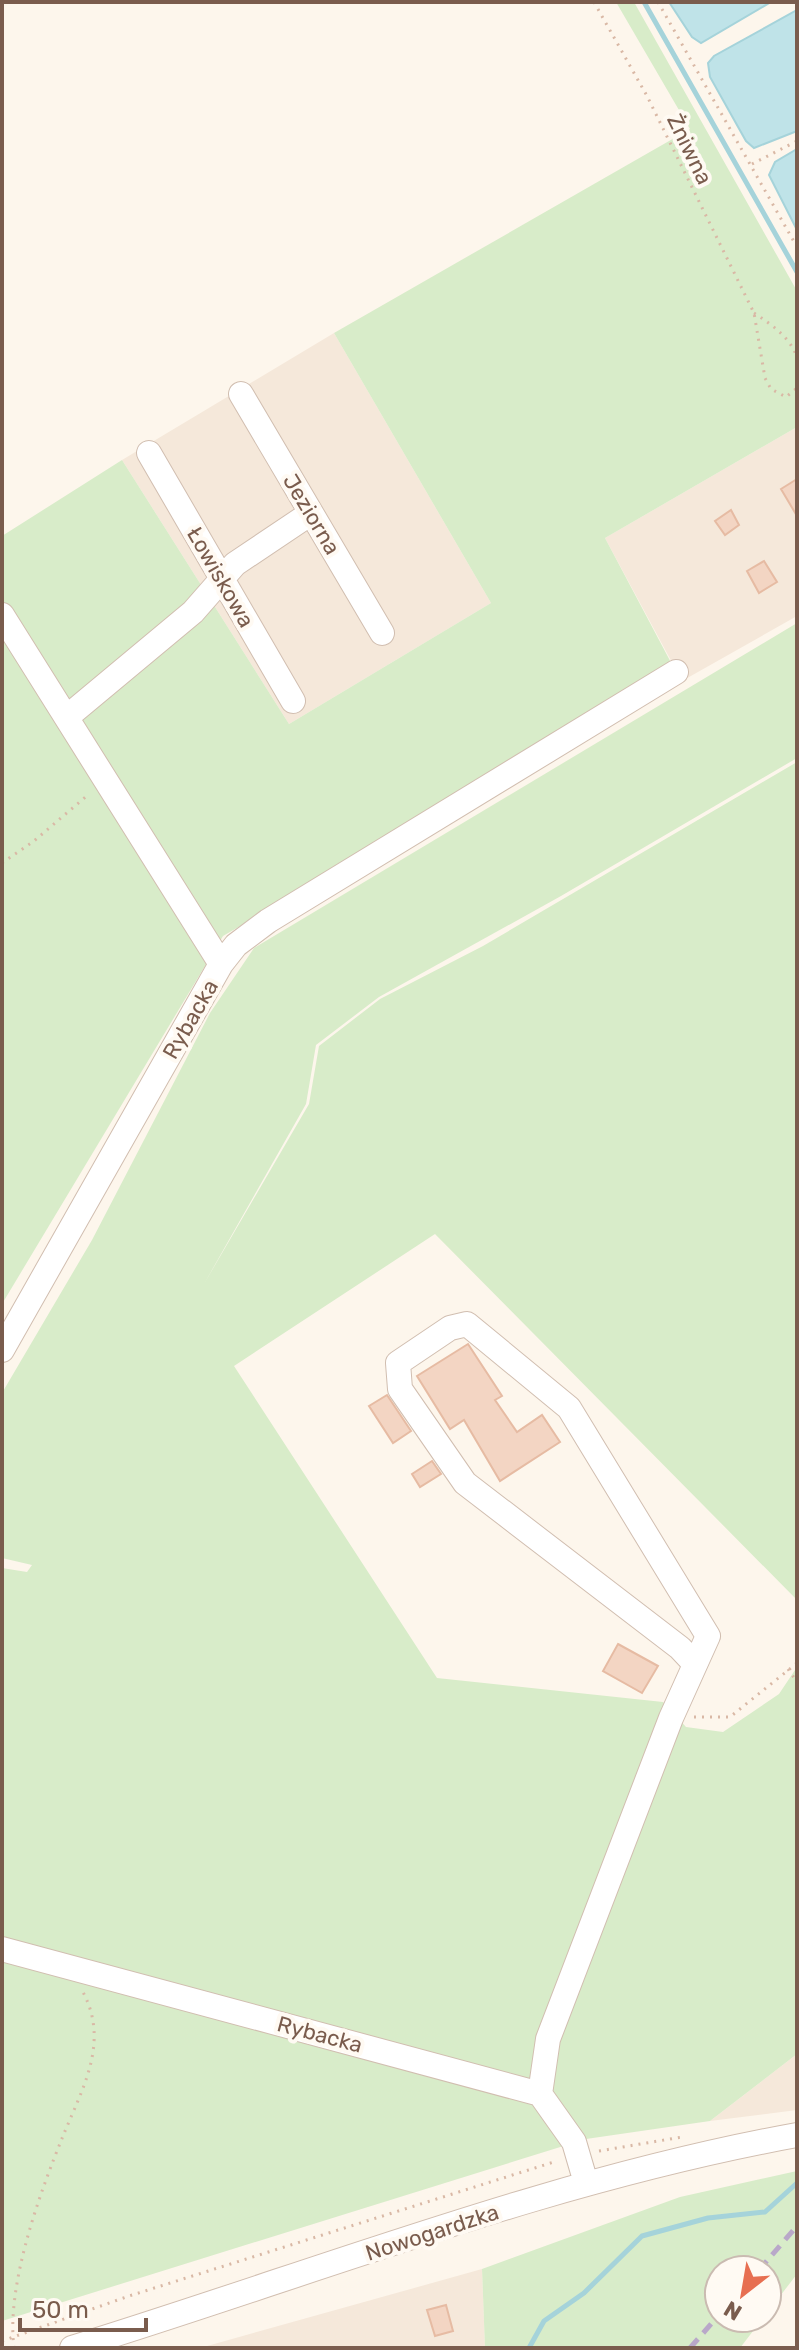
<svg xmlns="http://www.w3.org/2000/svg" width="799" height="2350" font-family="Rubik,sans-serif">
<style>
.residential{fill:#f5e8da}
.green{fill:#d8ecc9}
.water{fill:#bfe3e8;stroke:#a5d3da;stroke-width:2}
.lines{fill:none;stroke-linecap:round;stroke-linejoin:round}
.stream{stroke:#a5d3da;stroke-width:5}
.building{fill:#f3d5c3;stroke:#e6bba3;stroke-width:2}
.minor-casing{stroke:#d1beb0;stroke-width:26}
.path{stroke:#d9b8a5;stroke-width:3;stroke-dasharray:2 6;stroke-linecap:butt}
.minor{stroke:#fff;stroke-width:24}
.rail{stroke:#b9a8c9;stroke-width:5;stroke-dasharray:12 8;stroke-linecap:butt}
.labels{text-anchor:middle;stroke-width:8;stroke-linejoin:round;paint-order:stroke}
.street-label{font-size:22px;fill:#7a5c4d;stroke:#fffaf3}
</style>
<rect width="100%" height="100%" fill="#fdf6ec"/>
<path class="residential" d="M334,333L491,603L289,724L122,460Z
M797,427V616L682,681L605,538Z
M797,2054V2110L710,2121Z
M482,2269L485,2348H200Z"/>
<path class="green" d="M616,2H634L797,291V427L605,538L676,672L223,936L2,1304V536L122,460L289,724L491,603L334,333L690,129Z
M797,623V758L561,896L379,997L316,1045L306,1104L204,1284L309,1104L319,1046L380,999L483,946L797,762V1600L435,1234L234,1366L437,1678L663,1702L686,1727L723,1732L779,1694L797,1667V2054L710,2121L586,2139L2,2321V1568L27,1572L32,1565L2,1558V1393L92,1240L210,1013L254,948Z
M797,2171V2274L767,2313V2270H719V2318H763L740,2348H485L482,2269L680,2197Z"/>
<path class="water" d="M669,2H771L701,43L692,37Z
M797,10V131L754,148L746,141L710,77L708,63L714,56Z
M797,149V230L769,175L775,162Z"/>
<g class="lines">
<path class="stream" d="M644,2L797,272
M529,2348L544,2321L584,2293L642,2236L708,2218L765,2212L797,2183"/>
</g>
<path class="building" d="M797,479V516L781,489Z
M731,510L739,525L725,535L715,521Z
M764,561L777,582L759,593L747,571Z
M468,1344L502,1396L495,1400L517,1432L542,1415L560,1442L500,1481L464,1420L450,1429L417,1376Z
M387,1395L411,1431L393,1443L369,1406Z
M432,1461L441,1474L420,1487L412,1474Z
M618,1644L658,1666L642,1693L603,1671Z
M446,2305L453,2331L435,2336L427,2310Z"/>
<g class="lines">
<g class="minor-casing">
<path id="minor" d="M241,394L382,633
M149,453L293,701
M2,615L221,964L2,1350
M67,717L193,612L235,564L311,513
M221,964L236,945L268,921L676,672
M2,1949L540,2094L574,2142L586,2183
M540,2094L548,2039L671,1718L708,1636L569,1408L467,1324L450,1328L398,1363L400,1389L465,1483L680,1648L695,1664
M72,2348C312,2274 549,2180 797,2135"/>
</g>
<path class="path" d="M594,2L647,96L754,313L765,378L771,389L786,397L797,388
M658,2L797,247
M752,164L797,141
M754,313C772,325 789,336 797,357
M797,528V536
M2,863L34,841L89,794
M788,1669L797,1682
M694,1717H730L797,1663
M599,2151L682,2137
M2,2341L129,2296L557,2161
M14,2348C6,2286 39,2195 63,2136C82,2089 110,2043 83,1992"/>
<use href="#minor" class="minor"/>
<path class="rail" d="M759,2270L797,2226
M690,2348L719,2315"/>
</g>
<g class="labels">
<g class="street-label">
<text transform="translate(690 149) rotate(64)" y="8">Żniwna</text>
<text transform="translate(312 514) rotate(59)" y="8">Jeziorna</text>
<text transform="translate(221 577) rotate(60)" y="8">Łowiskowa</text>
<text transform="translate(190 1019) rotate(-60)" y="8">Rybacka</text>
<text transform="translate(320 2034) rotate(15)" y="8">Rybacka</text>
<text transform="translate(432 2232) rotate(-18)" y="8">Nowogardzka</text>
</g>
</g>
<rect width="799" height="2350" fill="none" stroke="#7a5c4d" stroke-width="8"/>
<g transform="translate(743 2294) rotate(211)"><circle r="38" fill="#fffaf3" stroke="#cabbb1" stroke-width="2"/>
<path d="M0-6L14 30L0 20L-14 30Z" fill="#e76f51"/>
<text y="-12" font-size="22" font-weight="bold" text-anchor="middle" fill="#7a5c4d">N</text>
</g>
<path d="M20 2318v12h126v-12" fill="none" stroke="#7a5c4d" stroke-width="4"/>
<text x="32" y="2318" font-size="24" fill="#7a5c4d" stroke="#fffaf3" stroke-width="6" paint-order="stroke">50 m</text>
</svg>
